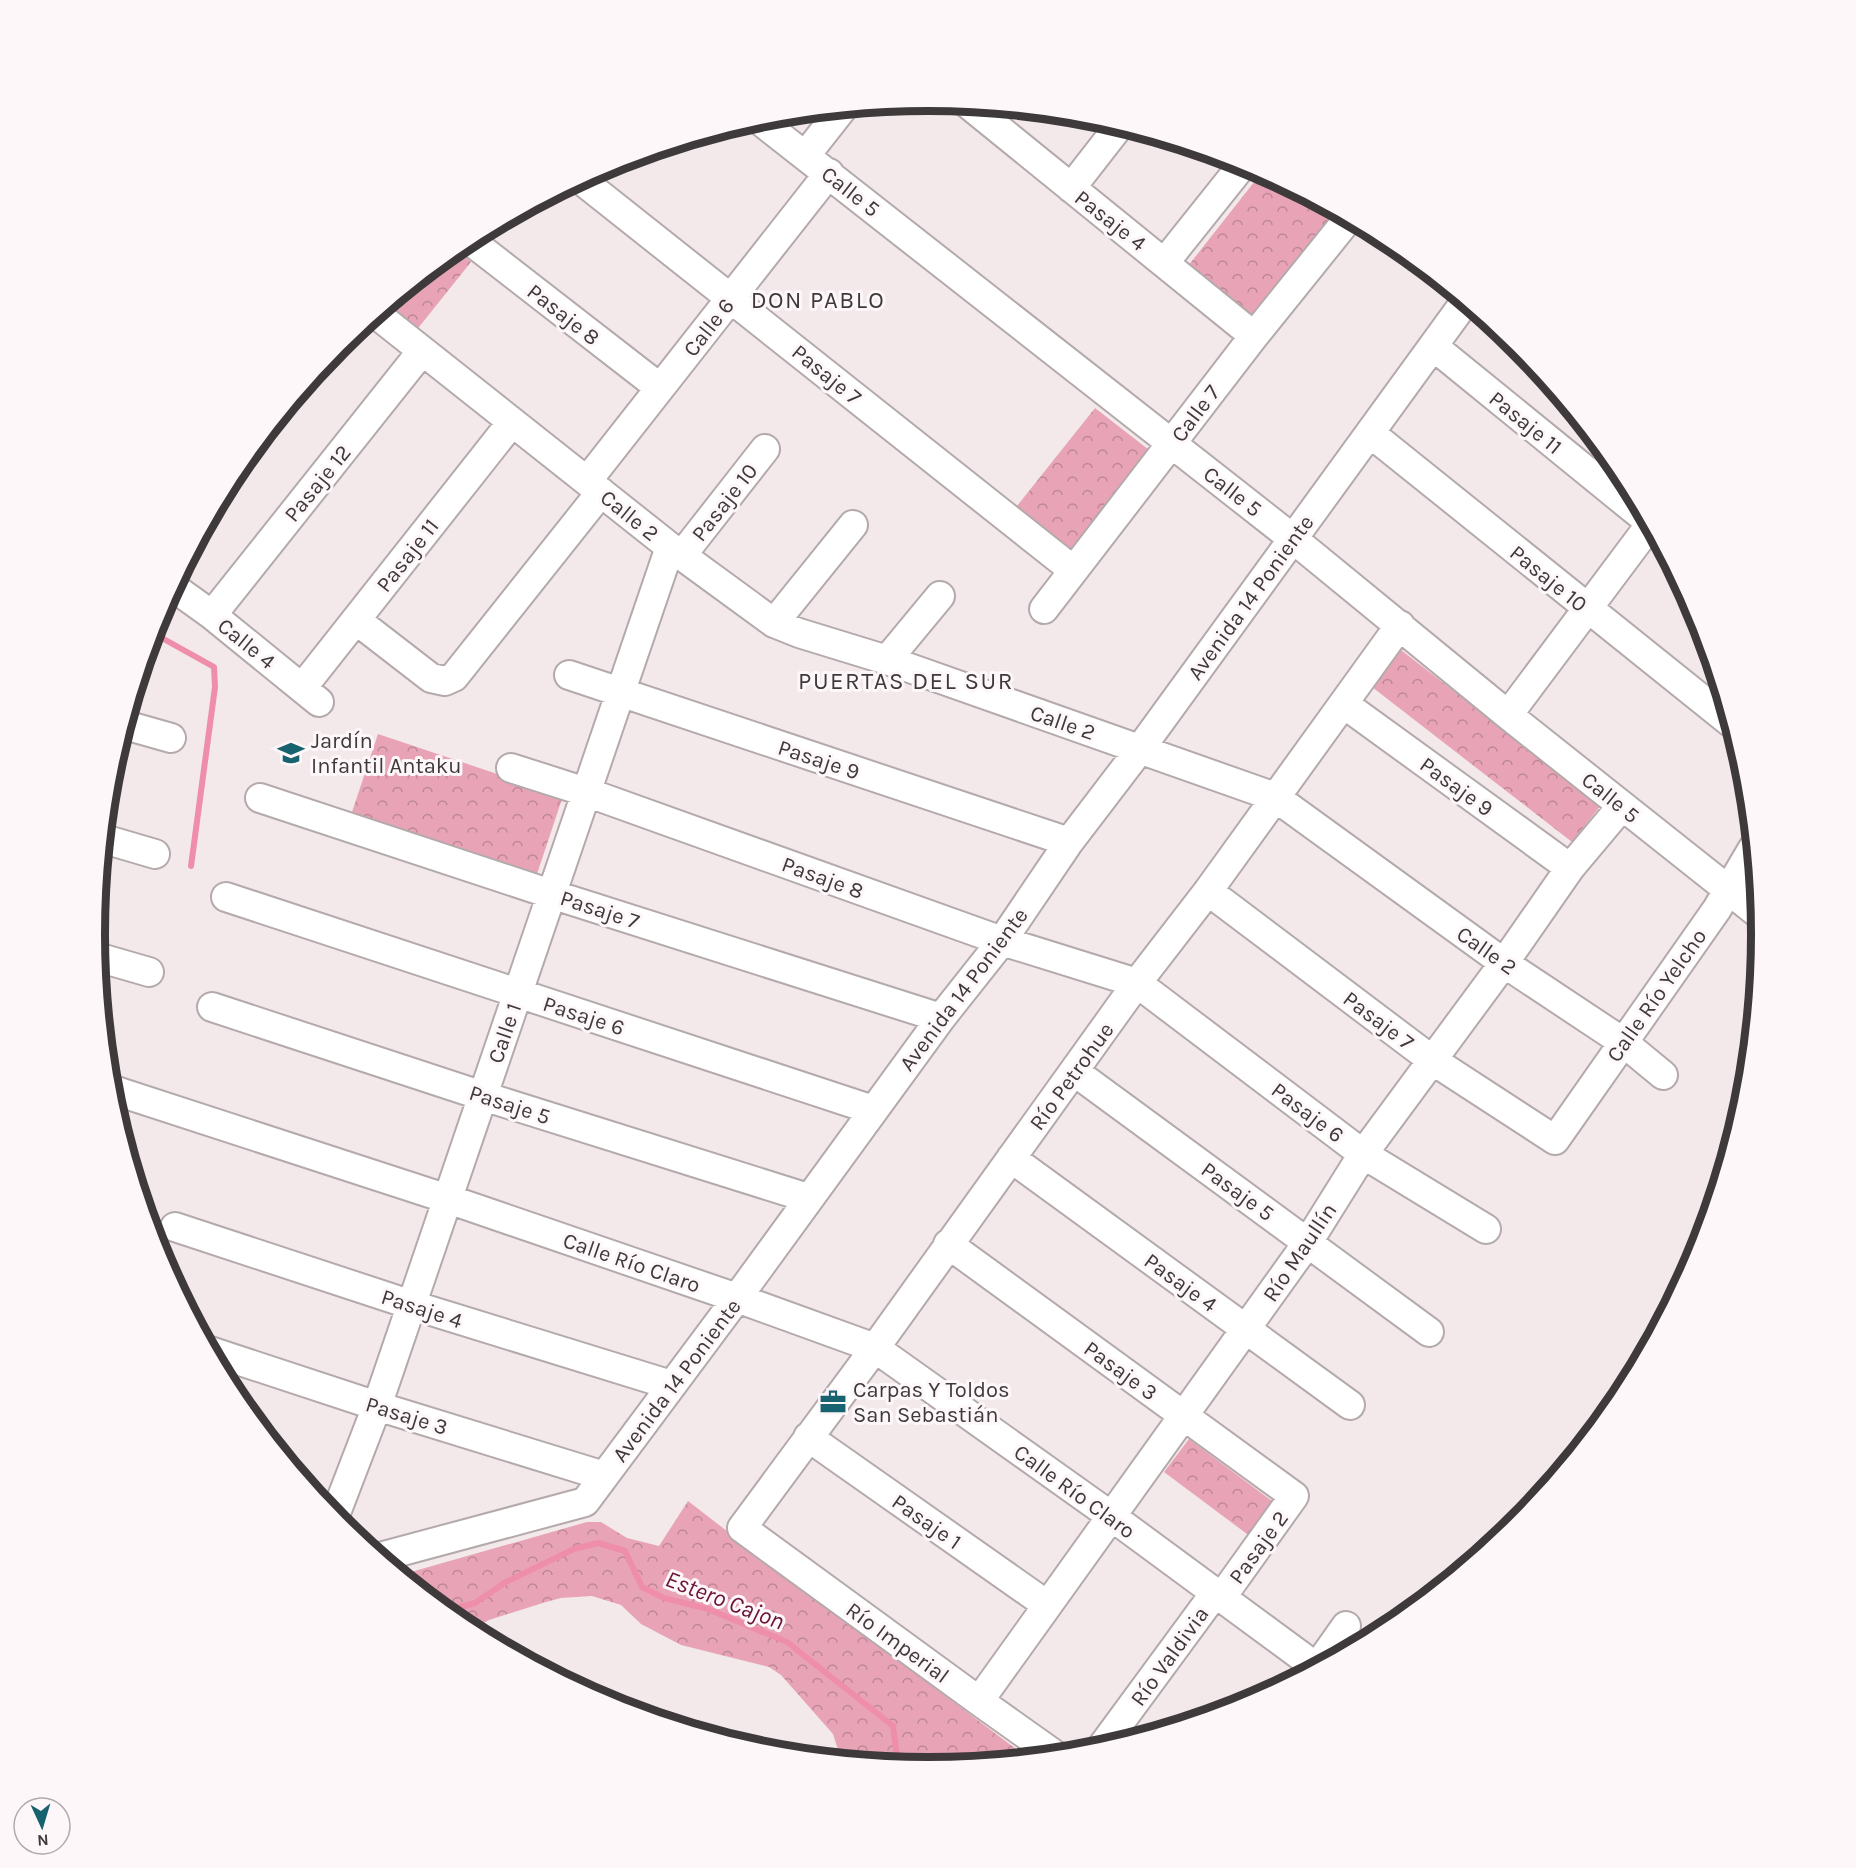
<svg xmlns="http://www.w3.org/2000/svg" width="1856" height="1868" font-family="Karla,sans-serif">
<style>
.forest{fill:url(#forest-crowns)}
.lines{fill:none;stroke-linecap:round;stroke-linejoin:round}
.stream{stroke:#ef8eab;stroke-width:6}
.minor-casing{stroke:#b4aaac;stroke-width:32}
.minor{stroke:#fff;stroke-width:28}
.labels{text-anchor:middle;stroke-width:6;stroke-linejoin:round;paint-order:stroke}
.street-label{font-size:22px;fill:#3e3a3b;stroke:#fef7f9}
.poi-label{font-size:22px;fill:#3e3a3b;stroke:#fef7f9;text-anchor:start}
.neighbourhood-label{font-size:24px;letter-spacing:1.5px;fill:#3e3a3b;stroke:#fef7f9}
.water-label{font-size:24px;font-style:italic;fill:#691337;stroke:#fef7f9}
.rim{fill:none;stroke:#3e3a3b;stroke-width:8}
</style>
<defs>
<pattern id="forest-crowns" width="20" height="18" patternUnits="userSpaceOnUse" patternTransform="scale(1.5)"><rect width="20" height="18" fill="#e8a4b6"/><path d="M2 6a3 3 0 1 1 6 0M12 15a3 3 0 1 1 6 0" fill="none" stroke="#bd8795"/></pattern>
</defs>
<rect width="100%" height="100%" fill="#f3e9eb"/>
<path class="forest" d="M1262,172L1339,213L1255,319L1188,266Z
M455,249L471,262L415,332L384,307Z
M1095,408L1153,453L1070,556L1013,511Z
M1401,650L1601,805L1572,842L1372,687Z
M378,734L563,796L536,877L351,815Z
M1189,1439L1276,1504L1251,1537L1164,1472Z
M688,1501L732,1535L1028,1758L928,1767L841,1759L833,1734L781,1675L769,1667L681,1645L641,1624L621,1605L592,1596L561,1598L546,1602L489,1620L471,1630L403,1576L411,1572L587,1522H601L627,1538L659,1546Z"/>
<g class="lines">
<path class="stream" d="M153,633L214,667L215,687L191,866
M445,1611L475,1603L506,1582L574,1549L598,1543L625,1551L642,1587L664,1598L708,1609L787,1642L893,1726L898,1765"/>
<g class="minor-casing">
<path id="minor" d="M968,104L1254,336
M758,119L1292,538L1508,715L1760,915
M805,156L842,109
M580,179L1073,570
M1071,188L1120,125
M468,239L660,388
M1165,262L1244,163
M376,314L670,547L774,623L799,633L887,660L1275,797L1504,963L1623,1042L1663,1075
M1433,346L1647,520
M1370,433L1730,722
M587,481L829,173
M682,555L765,449
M173,587L212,615L319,702
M1044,609L1254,336L1349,218
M212,615L422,351
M356,620L431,678L445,681L454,677L601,492
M774,623L853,525
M887,660L940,596
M569,675L1069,842
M302,688L512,422
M1344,704L1570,868
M1508,715L1650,525
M125,725L171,738
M511,768L586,792L1002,941L1137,983L1363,1154L1486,1229
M260,798L551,894L941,1018
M104,839L155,854
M1208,891L1432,1060L1555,1140L1717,909L1753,848
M226,897L873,1110
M97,957L149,972
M212,1007L483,1096L808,1198
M1075,1072L1429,1332
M110,1089L448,1199L737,1298L875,1348L1111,1516L1316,1667
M1011,1158L1350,1405
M175,1227L412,1305L671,1385
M948,1244L1294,1496L1221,1598
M210,1351L377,1406L604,1476
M808,1437L1047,1605
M334,1518L377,1406L670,547
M380,1557L585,1502L737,1298L941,1018L1002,941L1069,842L1140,749L1465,302
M1317,1667L1346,1626
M979,1701L1308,1242L1363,1154L1504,963L1570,868L1622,806
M1101,1748L1215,1593
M1055,1755L979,1701L742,1528L875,1348L1137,983L1208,891L1400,625"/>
</g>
<use href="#minor" class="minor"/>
</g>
<defs>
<g id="school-bare" transform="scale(2.07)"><path d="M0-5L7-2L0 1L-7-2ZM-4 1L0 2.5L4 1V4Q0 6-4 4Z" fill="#16626e" stroke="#fef7f9" stroke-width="2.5" paint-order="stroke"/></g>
<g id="office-bare" transform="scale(2.07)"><path d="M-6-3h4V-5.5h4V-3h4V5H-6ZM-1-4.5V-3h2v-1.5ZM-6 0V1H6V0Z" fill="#16626e" stroke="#fef7f9" stroke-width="2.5" paint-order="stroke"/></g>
</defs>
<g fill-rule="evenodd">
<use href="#school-bare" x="291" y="753"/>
<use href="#office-bare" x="833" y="1402"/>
</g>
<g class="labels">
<g class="street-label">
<text transform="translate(851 191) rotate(38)" y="8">Calle 5</text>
<text transform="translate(1111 220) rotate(38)" y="8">Pasaje 4</text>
<text transform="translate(564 314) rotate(38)" y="8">Pasaje 8</text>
<text transform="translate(708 327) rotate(-52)" y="8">Calle 6</text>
<text transform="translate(827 374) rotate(39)" y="8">Pasaje 7</text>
<text transform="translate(1195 413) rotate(-53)" y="8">Calle 7</text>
<text transform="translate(1526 422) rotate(39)" y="8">Pasaje 11</text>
<text transform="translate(317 483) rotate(-51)" y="8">Pasaje 12</text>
<text transform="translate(1233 491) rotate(38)" y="8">Calle 5</text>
<text transform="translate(724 502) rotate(-52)" y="8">Pasaje 10</text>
<text transform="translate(630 515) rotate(39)" y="8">Calle 2</text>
<text transform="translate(407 555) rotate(-52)" y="8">Pasaje 11</text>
<text transform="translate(1549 578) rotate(39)" y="8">Pasaje 10</text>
<text transform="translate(1250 597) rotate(-54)" y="8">Avenida 14 Poniente</text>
<text transform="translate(247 643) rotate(39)" y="8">Calle 4</text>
<text transform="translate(1063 722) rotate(19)" y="8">Calle 2</text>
<text transform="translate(819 759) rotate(18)" y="8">Pasaje 9</text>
<text transform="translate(1457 786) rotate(36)" y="8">Pasaje 9</text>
<text transform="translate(1611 797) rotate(39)" y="8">Calle 5</text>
<text transform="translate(823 877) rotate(20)" y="8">Pasaje 8</text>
<text transform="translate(600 909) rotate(18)" y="8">Pasaje 7</text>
<text transform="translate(1487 950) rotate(35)" y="8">Calle 2</text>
<text transform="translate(963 989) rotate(-53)" y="8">Avenida 14 Poniente</text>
<text transform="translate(1656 995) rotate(-55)" y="8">Calle Río Yelcho</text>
<text transform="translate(584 1015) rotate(18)" y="8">Pasaje 6</text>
<text transform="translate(1379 1020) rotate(37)" y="8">Pasaje 7</text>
<text transform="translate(504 1033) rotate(-71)" y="8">Calle 1</text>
<text transform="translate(1071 1076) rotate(-54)" y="8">Río Petrohue</text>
<text transform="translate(510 1104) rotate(18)" y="8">Pasaje 5</text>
<text transform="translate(1308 1112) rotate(37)" y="8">Pasaje 6</text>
<text transform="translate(1238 1191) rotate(36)" y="8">Pasaje 5</text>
<text transform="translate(1299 1252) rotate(-56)" y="8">Río Maullín</text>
<text transform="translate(632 1262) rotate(19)" y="8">Calle Río Claro</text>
<text transform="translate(1181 1282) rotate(36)" y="8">Pasaje 4</text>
<text transform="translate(422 1308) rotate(18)" y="8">Pasaje 4</text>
<text transform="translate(1121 1370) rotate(36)" y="8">Pasaje 3</text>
<text transform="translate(676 1380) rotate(-53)" y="8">Avenida 14 Poniente</text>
<text transform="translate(407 1415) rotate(17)" y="8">Pasaje 3</text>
<text transform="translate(1075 1491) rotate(36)" y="8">Calle Río Claro</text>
<text transform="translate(927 1521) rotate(35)" y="8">Pasaje 1</text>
<text transform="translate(1258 1547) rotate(-54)" y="8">Pasaje 2</text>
<text transform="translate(898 1642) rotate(36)" y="8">Río Imperial</text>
<text transform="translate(1169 1656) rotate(-54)" y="8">Río Valdivia</text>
</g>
<g class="poi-label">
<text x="311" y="748">Jardín<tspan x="311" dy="25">Infantil Antaku</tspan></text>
<text x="853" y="1397">Carpas Y Toldos<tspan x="853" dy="25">San Sebastián</tspan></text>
</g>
<g class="neighbourhood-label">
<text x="818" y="308">DON PABLO</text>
<text x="906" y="689">PUERTAS DEL SUR</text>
</g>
<g class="water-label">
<text transform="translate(725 1600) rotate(21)" y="8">Estero Cajon</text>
</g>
</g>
<path d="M0 0H1856V1868H0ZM105 934a823 823 0 1 1 1646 0a823 823 0 1 1-1646 0Z" fill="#fef7f9" fill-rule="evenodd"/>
<path class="rim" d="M105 934a823 823 0 1 1 1646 0a823 823 0 1 1-1646 0Z"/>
<g transform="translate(42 1826) rotate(176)"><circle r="28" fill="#fef7f9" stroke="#b1abad" stroke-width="1.5"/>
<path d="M0-4.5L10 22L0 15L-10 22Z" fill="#16626e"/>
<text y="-9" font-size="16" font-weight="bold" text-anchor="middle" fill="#3e3a3b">N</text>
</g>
</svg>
